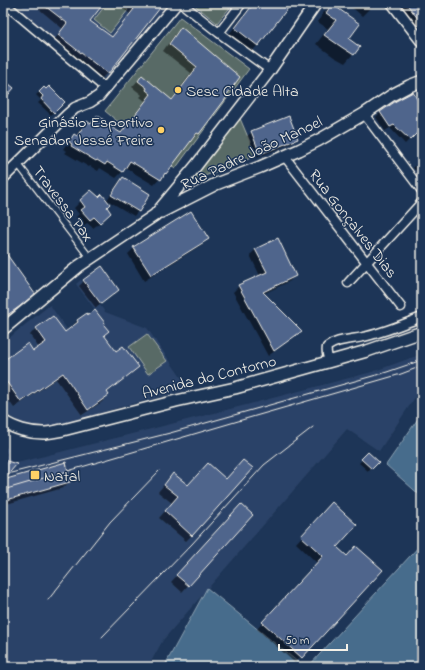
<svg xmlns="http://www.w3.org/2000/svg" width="425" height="670" font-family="'Indie Flower',sans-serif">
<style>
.built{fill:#2c4367}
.green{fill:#586b66;stroke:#a6aea7}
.water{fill:#476c8c;stroke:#8ca1b1}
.shadow{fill:#0007}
.building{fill:#50658c;stroke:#f4f1e8}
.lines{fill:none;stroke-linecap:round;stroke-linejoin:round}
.pedestrian-casing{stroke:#f4f1e8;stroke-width:8}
.minor-casing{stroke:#f4f1e8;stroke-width:11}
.tertiary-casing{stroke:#f4f1e8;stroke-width:13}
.secondary-casing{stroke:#f4f1e8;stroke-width:14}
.pedestrian{stroke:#1d3557;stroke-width:5.5}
.minor{stroke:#1d3557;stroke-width:8}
.tertiary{stroke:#1d3557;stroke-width:10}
.secondary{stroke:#1d3557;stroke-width:11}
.tram{stroke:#f4f1e8;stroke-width:1}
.poi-dot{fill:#ffd166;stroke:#1d3557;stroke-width:1.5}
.labels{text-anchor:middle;stroke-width:3;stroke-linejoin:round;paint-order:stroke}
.poi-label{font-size:16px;fill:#f4f1e8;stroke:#1d3557;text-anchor:start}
.street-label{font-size:16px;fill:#f4f1e8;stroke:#1d3557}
</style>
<rect width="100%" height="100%" fill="#1d3557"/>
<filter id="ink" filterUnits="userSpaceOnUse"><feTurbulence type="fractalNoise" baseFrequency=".025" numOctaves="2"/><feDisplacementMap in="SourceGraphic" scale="8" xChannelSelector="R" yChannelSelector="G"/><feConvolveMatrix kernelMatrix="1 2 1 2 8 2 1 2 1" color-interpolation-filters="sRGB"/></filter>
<g filter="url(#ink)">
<path class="built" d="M26,3H167V4L107,80L20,10Z
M81,280L105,312L147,328L189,389L120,407L86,418L48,428L39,429L28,426L17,421L6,414L3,411V344L16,332L50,305L84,354L86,349L109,331L104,325L105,323L76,284Z
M422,354V387L379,451L347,429L163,640L148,667H3V445L9,450L6,454L11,462L17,463L246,405L372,372Z"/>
<path class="green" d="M107,3H119L128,10L110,33L94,20Z
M192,3H234L217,23Z
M180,17L249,69L175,169L105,111Z
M239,116L256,156L192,181Z
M147,334L167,361L148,374L129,347Z"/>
<path class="water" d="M422,413V497L386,465Z
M422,543V667H308Z
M207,588L304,667H164Z"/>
<path class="shadow" d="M44,3H103L89,21L111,38L130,14L116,3H152L107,73L102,78L54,40L63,29L39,9Z
M254,3H291L258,45L252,51L229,34Z
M347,3H375L362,16Z
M395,3H422V36Z
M332,5L348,39L353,54L345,63L334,57L316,44L328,29L318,22L323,13Z
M181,28L226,97L198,134L192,140L191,139L165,173L154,185L124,167L122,172L116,178L100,168L98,171L90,166L89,167L65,153L67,151L63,149L68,142L74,135L76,136L80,129L87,123L89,124L97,117L102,122L120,133L145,101L140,97L142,95L132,87L142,76L171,100L191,73L163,51L175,34Z
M44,88L64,102L51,115L38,103L41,100L36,95Z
M422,110V127L405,144L390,128L385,131L376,117L380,113Z
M252,132L297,138L292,143L256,158L247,136Z
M422,159V176L413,168Z
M123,178L138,211L134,216L107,200L118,183Z
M91,191L104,220L93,228L87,223L83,226L76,217L79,214L74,208Z
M208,238L201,245L144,281L128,254L134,248Z
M256,249L295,275L290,281L263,294L301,331L295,336L268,356L233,292L239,286L260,276L250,255Z
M84,281L118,290L96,308L79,286Z
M86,314L116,353L138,367L131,373L106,393L108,395L102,402L82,415L56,379L14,408L3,392V362L33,353L39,348L30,335L36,328L65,334L72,328L71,327L77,321Z
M368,454L377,462L368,471L359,463Z
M173,474L188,486L192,535L186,541L159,518L172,503L158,492Z
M3,481L69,482L63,488L3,505Z
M326,510L335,547L347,557L382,570L295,663L257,629L317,563L296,543Z
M235,512L252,515L182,592L171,582Z"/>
<path class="building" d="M41,3H104L90,21L112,37L134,9L127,3H153L160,8L108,74L58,35L67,23Z
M254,3H292L258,46L235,28Z
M406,3H422V24Z
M332,4L360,24L349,39L360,47L354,55L343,48L324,35L336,20L326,13Z
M181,27L240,77L226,96L227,97L199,134L197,133L166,174L165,173L161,180L130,161L123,172L107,162L105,165L97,160L96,161L71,146L72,144L69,142L74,134L77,136L87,121L91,124L97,115L104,120L103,122L121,133L151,94L146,90L147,88L138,81L142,75L172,100L197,67L169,44Z
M3,79L14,88L3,101Z
M49,86L65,102L54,113L41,99L43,96L39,92L44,87L46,89Z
M413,92L422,108V128L410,140L394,125L390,127L380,112L396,101Z
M289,116L298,139L260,154L251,131Z
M123,177L150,194L139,212L111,195Z
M91,190L99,197L102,194L110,204L107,207L111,213L100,223L94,217L90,220L81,210L85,207L80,200Z
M191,211L209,239L151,275L133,247Z
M278,238L296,276L263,292L302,331L274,351L238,285L267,272L255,249Z
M3,249L35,294L19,307L3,318Z
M102,266L119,290L101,304L83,280Z
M95,310L105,323L104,325L109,331L104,335L116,351L123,346L139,367L107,392L109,395L88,410L63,373L21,402L3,377V361L28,343L33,351L46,342L36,328L53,316L65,332L78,322L77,320L87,313L88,315Z
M368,452L379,462L372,469L361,459Z
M3,460L17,464L3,480L66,462L70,482L3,501Z
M243,460L253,468L192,536L165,511L178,496L164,485L173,473L188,485L208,463L226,479Z
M332,502L357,525L337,547L347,556L356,546L383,570L302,658L262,622L323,556L301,536Z
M241,504L253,515L189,586L176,575Z"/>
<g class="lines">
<g class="pedestrian-casing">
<path id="pedestrian" d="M18,164L90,258"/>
</g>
<g class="minor-casing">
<path id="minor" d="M4,3L106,89
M181,3L219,33L270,70
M219,33L242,3
M364,114L422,191
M285,157L401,307
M348,283L422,202
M330,361C327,357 326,353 327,347C337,339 350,340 363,337C383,333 403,324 422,317"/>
</g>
<g class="tertiary-casing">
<path id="tertiary" d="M392,3L422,42
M3,178L67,115L75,108L90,102L99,96L177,3"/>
</g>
<g class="secondary-casing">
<path id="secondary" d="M161,212L216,184L260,167L299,150L319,140L364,114L392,95L409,86L422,81
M3,329L79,266L155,215L195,167L270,70L316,3
M3,421C14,429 30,433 43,433C49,433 56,431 63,430L176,401L235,388L292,372L367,351L422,332"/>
</g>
<use href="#pedestrian" class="pedestrian"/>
<use href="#minor" class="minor"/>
<use href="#tertiary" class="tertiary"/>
<use href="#secondary" class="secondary"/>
<path class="tram" d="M3,475L170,433L387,372L422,360
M3,490L160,444L245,419L401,374L422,366
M48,600L110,522L159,471
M102,637L192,544L264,465L313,427"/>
</g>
</g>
<g class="poi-dot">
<circle cx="178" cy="90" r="4"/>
<circle cx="161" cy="130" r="4"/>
<rect x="30" y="470" width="10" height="10" rx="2"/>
</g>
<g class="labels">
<g class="poi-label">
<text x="186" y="96">Sesc Cidade Alta</text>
<text x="153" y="127" text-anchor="end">Ginásio Esportivo<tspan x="153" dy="18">Senador Jessé Freire</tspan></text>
<text x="44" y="481">Natal</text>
</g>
<g class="street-label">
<text transform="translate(251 152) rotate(-25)" y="6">Rua Padre João Manoel</text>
<text transform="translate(64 203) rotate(53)" y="6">Travessa Pax</text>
<text transform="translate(354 223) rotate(52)" y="6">Rua Gonçalves Dias</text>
<text transform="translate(209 376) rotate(-14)" y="6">Avenida do Contorno</text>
</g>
</g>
<rect width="425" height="670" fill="none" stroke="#1d3557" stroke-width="16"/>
<rect x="8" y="8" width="409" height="654" fill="none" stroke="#f4f1e8" stroke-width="1.5" filter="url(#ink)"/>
<path d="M279 644v6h68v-6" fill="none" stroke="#f4f1e8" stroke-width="2"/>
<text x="285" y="644" font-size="12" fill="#f4f1e8" stroke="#1d3557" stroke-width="3" paint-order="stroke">50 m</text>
</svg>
